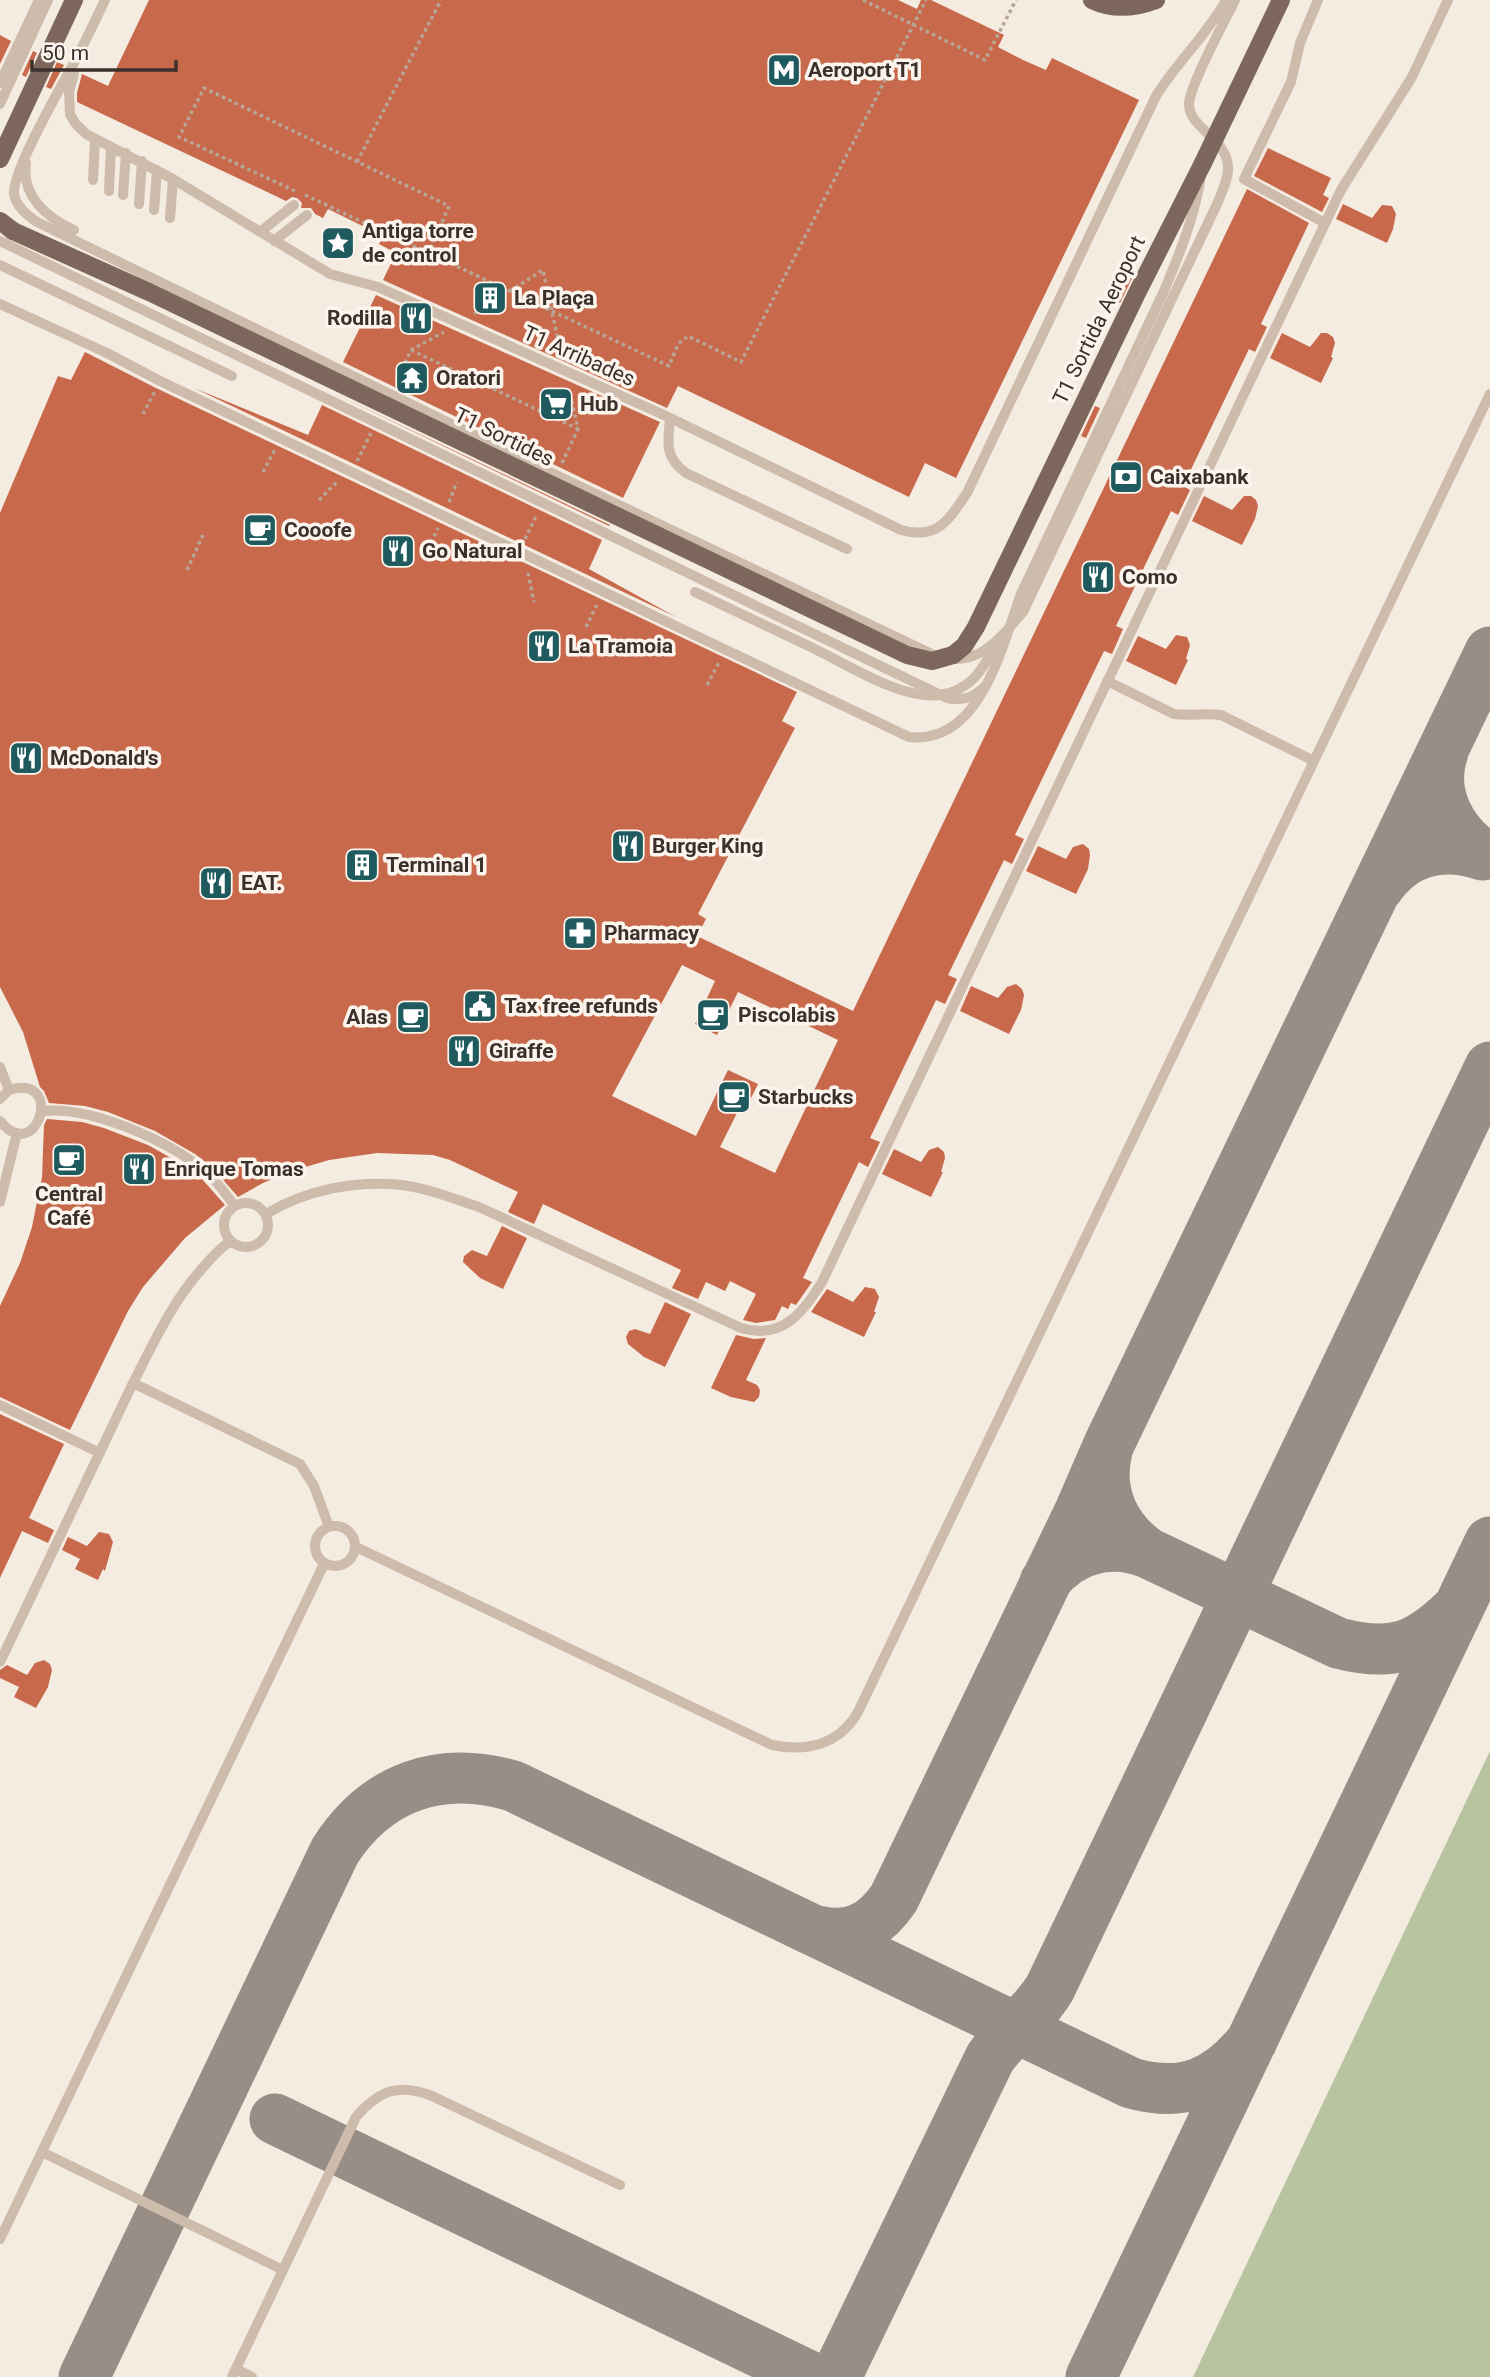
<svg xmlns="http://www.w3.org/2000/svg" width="1490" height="2377" font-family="Roboto,sans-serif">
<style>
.green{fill:#b8c4a0}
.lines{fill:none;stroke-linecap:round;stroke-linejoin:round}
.taxiway{stroke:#988e86;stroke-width:51}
.building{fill:#c8694b;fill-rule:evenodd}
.path{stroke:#b9a596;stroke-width:3.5;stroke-dasharray:3.5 3.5;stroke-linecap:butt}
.service{stroke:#cdbbac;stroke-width:10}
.primary{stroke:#7d675c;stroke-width:18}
.service-bridge{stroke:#cdbbac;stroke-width:10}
.primary-bridge{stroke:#7d675c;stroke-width:18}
.labels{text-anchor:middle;stroke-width:7;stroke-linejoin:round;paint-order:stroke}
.poi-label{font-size:21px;font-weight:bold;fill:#3b302b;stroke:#fbf5ee;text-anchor:start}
.street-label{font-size:21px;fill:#3b302b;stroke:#fbf5ee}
</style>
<rect width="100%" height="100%" fill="#f4ebe1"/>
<path class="green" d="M1490,1751V2377H1193Z"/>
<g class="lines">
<path class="taxiway" d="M1378,888C1403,851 1442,841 1483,855C1450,832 1429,793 1443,752
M1148,1553L1338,1643C1392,1657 1417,1648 1456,1610
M1045,1582C1069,1549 1110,1538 1148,1553C1114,1530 1097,1492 1107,1451
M818,1931C852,1939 875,1926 894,1898L1080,1511L1110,1442L1490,652
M275,2119L811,2377
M84,2377L335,1851C377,1786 440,1765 513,1786L1131,2083C1184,2098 1218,2083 1252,2041
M836,2377L990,2058C1008,2032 1034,2015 1050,1988L1490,1067
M1091,2377L1490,1542"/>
</g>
<path class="building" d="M149,0H898L917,9L921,0H931L1004,35L998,47L1023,60L1046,70L1052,58L1139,100L956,478L925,463L909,497L678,386L667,408L383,280L396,253L379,244L383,236L328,209L323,218L315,214L311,208H301L302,203L297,198L292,197L286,201L77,102V93L82,74L108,86Z
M0,35L11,41L0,64Z
M33,51L37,53L26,77L22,75Z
M57,62L64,65L51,89L46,87Z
M1268,148L1331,178L1323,195L1329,198L1322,212L1254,176Z
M1247,189L1309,223L1261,324L1267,327L1255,352L1249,349L1183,486L1190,490L1178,515L1171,511L1116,626L1123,629L1112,654L1104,651L1015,835L1024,839L1012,864L1004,860L948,975L957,979L945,1004L936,1000L870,1138L880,1142L868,1167L859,1162L803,1278L812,1282L796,1305L791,1303L788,1309L782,1306L775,1320L756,1323L743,1320L756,1294L730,1281L725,1291L706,1282L698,1299L672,1288L681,1270L543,1204L534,1224L508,1212L518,1192L450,1160L433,1155L377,1153L329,1160L285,1173L263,1183L238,1197L212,1167L195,1154L155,1131L108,1112L85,1106L49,1103L44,1091L40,1087L23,1032L0,987V513L58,376L71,380L85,352L156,388L797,692L782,721L795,728L698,914L706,919L697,936L853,1011ZM682,965L715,981L695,1024L717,1035L738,992L838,1040L775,1173L720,1147L739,1109L744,1112L758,1084L728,1070L696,1136L612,1096Z
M1343,204L1372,218L1382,205L1392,206L1396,214L1393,229L1387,243L1336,219Z
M1131,270L1135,272L1120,303L1116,301Z
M376,295L660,422L623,498L343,362Z
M1282,333L1310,347L1321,333H1327L1333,337L1335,343L1331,357L1333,358L1321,383L1270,358Z
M194,388L308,435L322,405L602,540L589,569L676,617Z
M329,391L610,525L609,526Z
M1095,406L1100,408L1086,438L1081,436Z
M1204,496L1232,510L1244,496H1251L1256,500L1258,506L1255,519L1242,545L1192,521Z
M1176,635L1187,637L1190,645L1186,659L1188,660L1176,685L1126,661L1138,636L1166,649Z
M1083,844L1089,849L1090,855L1088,869L1076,894L1026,871L1038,846L1066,859L1073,847Z
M1016,984L1022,989L1024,995L1021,1010L1009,1034L960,1011L971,986L998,998L1007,987Z
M47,1119L82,1122L104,1128L148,1145L187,1167L202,1179L225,1205L185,1238L143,1287L128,1311L70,1430L0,1397V1306L20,1263L32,1227L42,1177L44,1125Z
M938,1147L944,1152L945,1158L941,1172H943L931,1197L882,1174L894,1149L921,1162L929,1150Z
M502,1226L527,1238L503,1289L480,1278L463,1262L464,1256L472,1250L487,1256Z
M865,1287L875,1289L879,1297L874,1312H876L864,1337L811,1312L827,1289L853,1302Z
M665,1302L691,1314L665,1367L644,1357L628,1344L626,1337L629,1331L635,1329L650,1334Z
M736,1335L754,1339L766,1338L746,1380L757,1385L760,1390L759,1397L754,1402L731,1397L711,1388Z
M0,1414L64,1444L29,1518L54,1530L48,1543L22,1531L0,1578Z
M99,1532L109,1534L113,1542L105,1571L103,1569L98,1580L75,1569L80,1559L62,1550L68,1537L87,1546Z
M44,1660L50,1664L52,1670L48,1687L36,1708L14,1697L19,1687L0,1678V1670L7,1665L27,1675L35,1663Z"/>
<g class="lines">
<path class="path" d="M863,0L985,60L1016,0
M357,162L441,0
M295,191L179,137L204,88L449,206L429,253
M305,195L669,366L678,344L688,336L741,362L926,0
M474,314L543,270L561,354
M411,350L578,429
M396,382L411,350L444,332
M143,414L155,391
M357,461L371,433
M562,463L578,429L569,389
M263,472L275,449
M319,500L338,481
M449,502L457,482
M525,539L537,514
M428,549L438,528
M187,570L203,535
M528,573L534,602
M586,627L597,604
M707,685L719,662"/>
<path class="service" d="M105,0C95,21 85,42 74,63C61,87 12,171 14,194C16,207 28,216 37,222L556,475L938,657C980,667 998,640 1023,612L1218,202C1222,191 1229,179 1228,166C1226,138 1188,127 1189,104C1190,84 1225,21 1235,0
M1318,0L1300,43L1291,82L1244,179L1325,223
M74,74L69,92L70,114L75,123L86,134L173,179L330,274L378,287L664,415L901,530C937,540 948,521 967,493L1156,96C1177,62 1207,35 1226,0
M0,83L39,0
M0,104L48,0
M26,163C21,196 47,218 74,230
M93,180L95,140
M109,191L111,147
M123,195L126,153
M139,204L142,161
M154,210L157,170
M170,218L173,179
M260,232L294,205
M0,241L947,698C962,701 973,698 984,687
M274,241L307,215
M0,265L232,376
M0,304L107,353
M670,418C668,443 664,457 686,473L847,549
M1021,594L1164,291C1179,255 1195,216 1201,176
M1107,681L1174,714C1190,716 1205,713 1221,715L1314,761
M0,1067L9,1090
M0,1099L9,1090C66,1073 37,1167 0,1121
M43,1111C91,1106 170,1141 207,1173C218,1182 226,1195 235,1206
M0,1202L17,1133
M224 1225a22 22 0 1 1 44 0a22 22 0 1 1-44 0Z
M266,1214C305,1190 356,1180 401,1185C428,1188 454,1199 479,1207L741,1328C782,1340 803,1313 822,1282L1341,190L1412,77L1448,0
M133,1383C155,1340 174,1298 207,1263C214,1255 221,1247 231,1241
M0,1405L100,1453
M315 1546a20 20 0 1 1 40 0a20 20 0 1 1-40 0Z
M356,1547L772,1745C807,1752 839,1745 858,1712L1490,394
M0,1662L133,1383L300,1464L314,1486L329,1527
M42,2152L283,2270
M0,2239L324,1564
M236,2369L252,2377
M232,2377L356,2117C379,2090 399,2083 432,2096L620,2185"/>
<path class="primary" d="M1092,0C1113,10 1135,8 1156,0
M0,159L74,0
M0,221L13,231
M953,655L964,646L976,627L1137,293L1203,163"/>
<path class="service-bridge" d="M107,353L160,381L909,737C981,745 1002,645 1021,594
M695,592C735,611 775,630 815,649C848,665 902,700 939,695C970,691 983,670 995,645"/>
<path class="primary-bridge" d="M1203,163L1281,0
M13,231L149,292L907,655L932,661L953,655"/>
</g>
<defs>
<g id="metro-square" transform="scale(1.75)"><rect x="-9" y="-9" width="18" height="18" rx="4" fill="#1f5a5e" stroke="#fbf5ee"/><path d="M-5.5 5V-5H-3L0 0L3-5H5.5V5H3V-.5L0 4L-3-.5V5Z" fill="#fff"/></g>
<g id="sight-square" transform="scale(1.75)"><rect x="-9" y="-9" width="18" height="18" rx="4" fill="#1f5a5e" stroke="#fbf5ee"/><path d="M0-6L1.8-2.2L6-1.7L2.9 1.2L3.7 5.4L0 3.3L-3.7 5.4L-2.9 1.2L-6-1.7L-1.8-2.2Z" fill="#fff"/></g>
<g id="building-square" transform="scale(1.75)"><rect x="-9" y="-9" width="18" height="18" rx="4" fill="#1f5a5e" stroke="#fbf5ee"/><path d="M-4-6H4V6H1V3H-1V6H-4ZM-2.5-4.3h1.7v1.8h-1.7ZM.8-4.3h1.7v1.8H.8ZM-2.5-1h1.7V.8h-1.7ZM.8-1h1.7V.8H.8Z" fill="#fff"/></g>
<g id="restaurant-square" transform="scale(1.75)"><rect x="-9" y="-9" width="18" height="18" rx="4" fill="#1f5a5e" stroke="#fbf5ee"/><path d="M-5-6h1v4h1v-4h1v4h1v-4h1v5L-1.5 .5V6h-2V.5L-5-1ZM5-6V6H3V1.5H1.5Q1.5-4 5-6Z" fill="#fff"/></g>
<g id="temple-square" transform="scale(1.75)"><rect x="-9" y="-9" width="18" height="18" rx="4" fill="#1f5a5e" stroke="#fbf5ee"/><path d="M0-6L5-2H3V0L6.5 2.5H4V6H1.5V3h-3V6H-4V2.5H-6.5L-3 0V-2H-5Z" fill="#fff"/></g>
<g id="supermarket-square" transform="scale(1.75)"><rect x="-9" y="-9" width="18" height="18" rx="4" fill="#1f5a5e" stroke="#fbf5ee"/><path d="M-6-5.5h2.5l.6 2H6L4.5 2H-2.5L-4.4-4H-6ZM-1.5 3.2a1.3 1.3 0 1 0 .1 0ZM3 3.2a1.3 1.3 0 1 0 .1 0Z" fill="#fff"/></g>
<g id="bank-square" transform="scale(1.75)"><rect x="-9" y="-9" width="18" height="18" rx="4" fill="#1f5a5e" stroke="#fbf5ee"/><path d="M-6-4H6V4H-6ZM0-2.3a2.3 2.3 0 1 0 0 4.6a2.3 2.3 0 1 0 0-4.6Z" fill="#fff"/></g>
<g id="cafe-square" transform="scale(1.75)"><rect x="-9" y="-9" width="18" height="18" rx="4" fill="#1f5a5e" stroke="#fbf5ee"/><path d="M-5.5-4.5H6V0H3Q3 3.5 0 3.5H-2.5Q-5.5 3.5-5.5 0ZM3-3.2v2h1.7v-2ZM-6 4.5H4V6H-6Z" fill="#fff"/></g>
<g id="pharmacy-square" transform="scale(1.75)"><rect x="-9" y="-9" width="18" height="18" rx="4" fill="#1f5a5e" stroke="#fbf5ee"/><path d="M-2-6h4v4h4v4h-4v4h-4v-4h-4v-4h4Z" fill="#fff"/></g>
<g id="civic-square" transform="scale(1.75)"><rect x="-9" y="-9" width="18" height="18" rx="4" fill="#1f5a5e" stroke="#fbf5ee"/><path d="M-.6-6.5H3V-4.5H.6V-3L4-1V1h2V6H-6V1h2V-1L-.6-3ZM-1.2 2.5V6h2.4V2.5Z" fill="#fff"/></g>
</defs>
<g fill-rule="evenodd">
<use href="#metro-square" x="784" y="70"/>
<use href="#sight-square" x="338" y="243"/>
<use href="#building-square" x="490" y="298"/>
<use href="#restaurant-square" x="416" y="318"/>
<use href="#temple-square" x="412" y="378"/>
<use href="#supermarket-square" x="556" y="404"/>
<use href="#bank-square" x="1126" y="477"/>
<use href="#cafe-square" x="260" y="530"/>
<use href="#restaurant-square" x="398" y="551"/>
<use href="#restaurant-square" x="1098" y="577"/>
<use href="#restaurant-square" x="544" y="646"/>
<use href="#restaurant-square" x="26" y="758"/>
<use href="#restaurant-square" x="628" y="846"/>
<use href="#building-square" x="362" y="865"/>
<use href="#restaurant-square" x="216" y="883"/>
<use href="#pharmacy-square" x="580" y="933"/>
<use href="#civic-square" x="480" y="1006"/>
<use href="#cafe-square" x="713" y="1015"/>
<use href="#cafe-square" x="413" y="1017"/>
<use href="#restaurant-square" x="464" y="1051"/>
<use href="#cafe-square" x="734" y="1097"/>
<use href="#cafe-square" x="69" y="1160"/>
<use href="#restaurant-square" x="139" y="1169"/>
</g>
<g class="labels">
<g class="poi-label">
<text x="808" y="77">Aeroport T1</text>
<text x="362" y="238">Antiga torre<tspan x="362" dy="24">de control</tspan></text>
<text x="514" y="305">La Plaça</text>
<text x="392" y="325" text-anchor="end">Rodilla</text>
<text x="436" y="385">Oratori</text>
<text x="580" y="411">Hub</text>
<text x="1150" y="484">Caixabank</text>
<text x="284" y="537">Cooofe</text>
<text x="422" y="558">Go Natural</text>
<text x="1122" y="584">Como</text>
<text x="568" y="653">La Tramoia</text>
<text x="50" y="765">McDonald's</text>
<text x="652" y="853">Burger King</text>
<text x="386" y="872">Terminal 1</text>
<text x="241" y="890">EAT.</text>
<text x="604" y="940">Pharmacy</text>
<text x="504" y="1013">Tax free refunds</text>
<text x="738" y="1022">Piscolabis</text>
<text x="388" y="1024" text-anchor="end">Alas</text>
<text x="489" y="1058">Giraffe</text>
<text x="758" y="1104">Starbucks</text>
<text x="164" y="1176">Enrique Tomas</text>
<text x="69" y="1201" text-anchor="middle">Central<tspan x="69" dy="24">Café</tspan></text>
</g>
<g class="street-label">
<text transform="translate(1099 320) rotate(-64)" y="7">T1 Sortida Aeroport</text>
<text transform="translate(579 356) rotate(24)" y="7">T1 Arribades</text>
<text transform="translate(504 437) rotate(26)" y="7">T1 Sortides</text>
</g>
</g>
<path d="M32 60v10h144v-10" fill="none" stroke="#3b302b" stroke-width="3.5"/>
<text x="42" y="60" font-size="21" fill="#3b302b" stroke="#fbf5ee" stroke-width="5" paint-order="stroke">50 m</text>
</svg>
